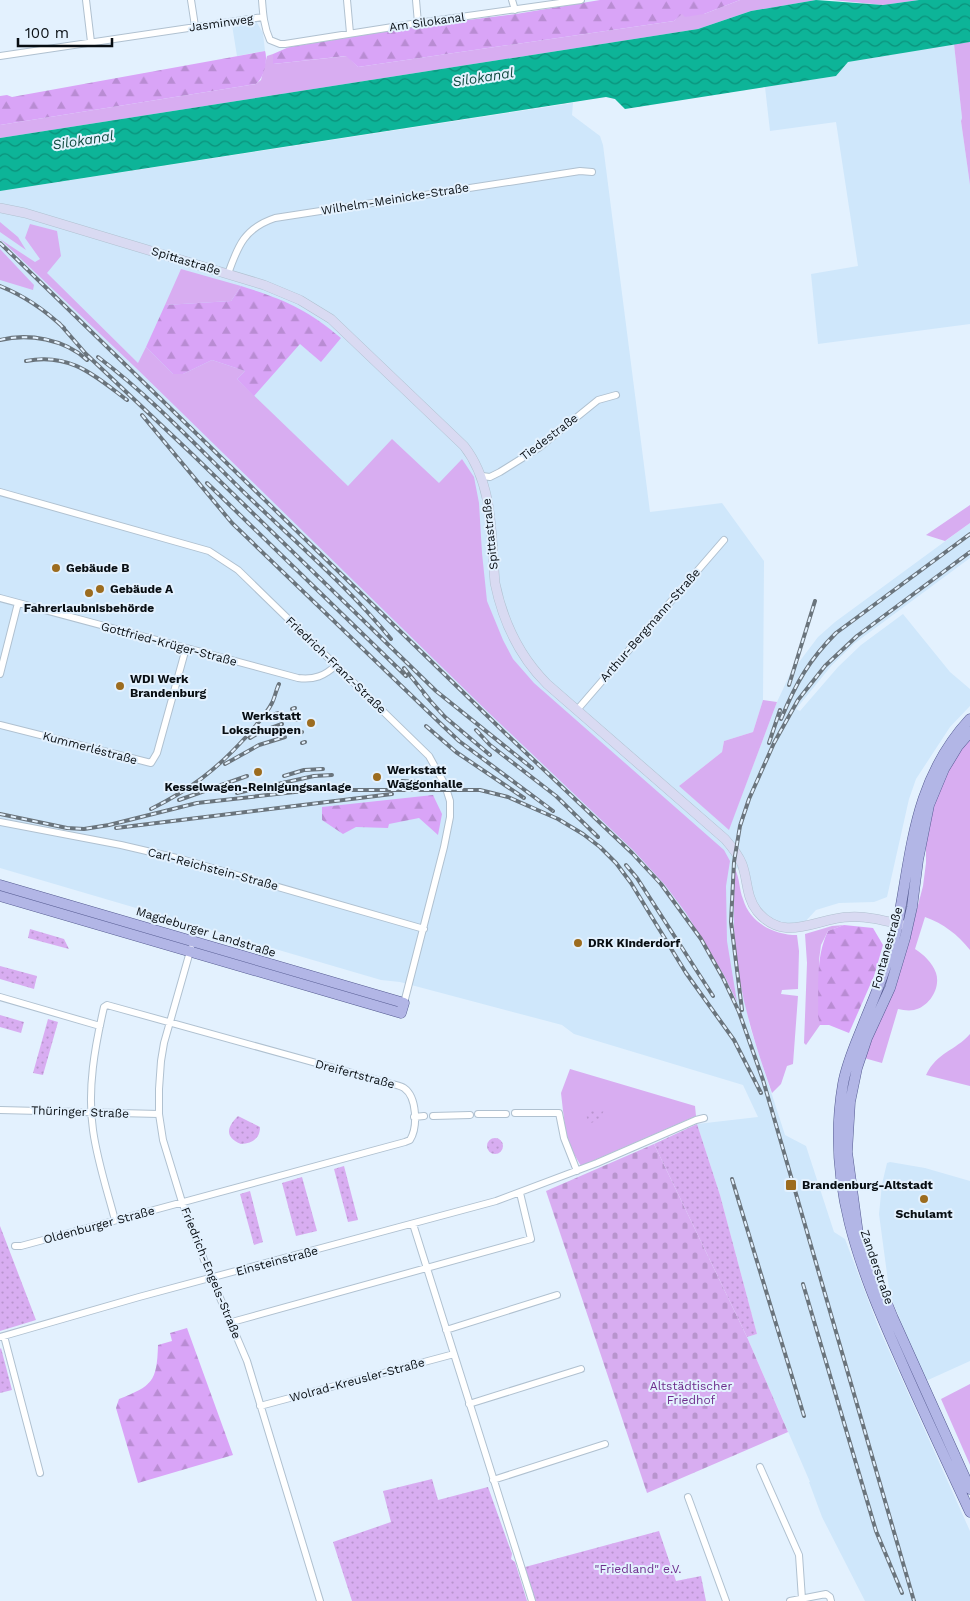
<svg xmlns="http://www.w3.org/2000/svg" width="970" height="1601" font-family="'Work Sans',sans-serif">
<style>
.built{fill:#cfe7fb}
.grass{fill:#d8adf1}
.forest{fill:url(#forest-firs)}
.cemetery{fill:url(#cemetery-stones)}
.park{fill:url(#park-dots)}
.water{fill:url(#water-waves)}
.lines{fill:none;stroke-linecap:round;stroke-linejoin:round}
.street-casing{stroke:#b0c1d0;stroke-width:8}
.secondary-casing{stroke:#b0c1d0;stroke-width:10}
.primary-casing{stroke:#555b91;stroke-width:11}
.street{stroke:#fff;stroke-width:6}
.secondary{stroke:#d9daf2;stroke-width:9}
.primary{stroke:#b2b6e6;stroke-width:10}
.rail-casing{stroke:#6a747c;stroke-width:4}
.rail{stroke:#e3f1fe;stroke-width:2;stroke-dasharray:5.5;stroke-linecap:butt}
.poi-dot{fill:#9c6c1f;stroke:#e3f1fe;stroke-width:2}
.labels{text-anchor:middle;stroke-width:4;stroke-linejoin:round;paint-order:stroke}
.street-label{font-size:12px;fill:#080e13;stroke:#e3f1fe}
.poi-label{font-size:12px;font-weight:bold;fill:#080e13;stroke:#e3f1fe;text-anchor:start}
.park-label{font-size:12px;fill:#6d2d8c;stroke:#e3f1fe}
.water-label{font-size:14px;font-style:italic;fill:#104c40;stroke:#e3f1fe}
</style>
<defs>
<pattern id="forest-firs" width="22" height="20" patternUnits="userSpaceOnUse" patternTransform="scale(1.25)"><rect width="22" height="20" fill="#d9a4f7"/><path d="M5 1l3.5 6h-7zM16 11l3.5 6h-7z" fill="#b98cd3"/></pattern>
<pattern id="cemetery-stones" width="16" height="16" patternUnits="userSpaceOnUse" patternTransform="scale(1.25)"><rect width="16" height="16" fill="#d8adf1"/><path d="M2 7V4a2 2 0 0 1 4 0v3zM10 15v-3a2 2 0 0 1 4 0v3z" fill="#b894ce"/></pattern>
<pattern id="park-dots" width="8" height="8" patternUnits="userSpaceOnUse" patternTransform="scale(1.25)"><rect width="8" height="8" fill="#d8adf1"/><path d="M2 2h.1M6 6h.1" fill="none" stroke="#b894ce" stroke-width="1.8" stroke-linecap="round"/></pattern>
<pattern id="water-waves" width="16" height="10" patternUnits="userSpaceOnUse" patternTransform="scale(1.25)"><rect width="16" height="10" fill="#0db498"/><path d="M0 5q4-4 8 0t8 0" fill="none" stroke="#0b917b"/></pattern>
</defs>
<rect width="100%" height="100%" fill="#e3f1fe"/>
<path class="built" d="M256,21L263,33L265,51L237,56L232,25Z
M954,44L962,118L961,121L970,185V324L818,344L811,274L858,266L836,122L770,131L765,87L836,76L848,62Z
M573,103L572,115L600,136L603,145L650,512L722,503L764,561L763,700L753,732L724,741L722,752L679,786L729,829L777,702L790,674L818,637L835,622L970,523V558L855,643L832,665L796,709L800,711L838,667L861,645L903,614L950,672L970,689V706L950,727L916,779L909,799L887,897L874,902L839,903L816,910L803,924H785L770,918L757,905L751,891L746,866L735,869V948L750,1027L785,1135L806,1146L834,1232L845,1239L878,1326L970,1531V1601H865L822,1517L809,1482H810L747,1337L757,1334L720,1195L697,1124L758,1117L743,1085L574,1034L562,1025L400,982L381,980L0,868V191Z
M890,1162L925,1168L970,1181V1361L928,1380L925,1379L903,1333L900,1319L890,1296L879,1214L882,1184L887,1163Z"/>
<path class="grass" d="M740,0H816L751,11L698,29L0,138V125L256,84L261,80L267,56L273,54V64L347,56L358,67L674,21L682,13L704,14Z
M832,0H919L883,5Z
M970,42V185L961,121L962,118L954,44Z
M0,222L18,237L26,250L0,232Z
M30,224L57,231L61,256L47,273L138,363L146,347L173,374H183L212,360L245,371L237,379L348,486L392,439L439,483L462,459L474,477L479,503L482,553L487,601L503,640L513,659L534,683L724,850L730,861L726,886L727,941L737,1002L725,977L686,913L665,885L634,851L489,713L136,368L0,239L35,262L40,259L25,238Z
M0,249L34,285L33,290L0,280Z
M181,269L241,286L231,301L165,305Z
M970,505V523L945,541L926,535Z
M763,700L777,702L729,830L679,786L722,752L724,741L753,732Z
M970,737V950C957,934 944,924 925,917L915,949C924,955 932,962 936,973C941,988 929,1007 914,1010C908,1011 903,1010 898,1009L882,1063L864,1058L907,947L923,886L926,863V836L930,813L947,770Z
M735,869C740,879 739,889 743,899C750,923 774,935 797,935L799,951L798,989L782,990L781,994L798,996L793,1064L787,1066L781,1084L772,1093C755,1045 740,997 735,947C733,921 734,895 735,869Z
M844,925L828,931L821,945L819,960L820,1025L806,1045L804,1043L807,963L805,934L832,926Z
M970,1034V1086L926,1075C937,1052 955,1051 970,1034Z
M570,1069L695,1106L696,1116L581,1166L568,1144L566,1137L561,1093Z
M970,1384V1465L941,1399Z"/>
<path class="forest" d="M600,0H740L704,14L685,17L682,14L674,21L358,67L346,56L273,64V54L289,47L420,26L516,14Z
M265,51C268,60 264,78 256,84L0,125V96L7,95L12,97Z
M241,286C283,299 307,309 341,338L321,362L300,344L254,396L237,379L245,371L212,360L183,374H173L146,347L165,305L231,301Z
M433,795L442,814L438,835L419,818L389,824L388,828L356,827L343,834L322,820V807Z
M844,925L873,928L883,945L874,976L849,1033L829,1025H820L818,1016C819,988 815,958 828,931Z
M187,1328L233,1455L138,1483L116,1408L119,1399C152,1386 157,1382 158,1345L172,1341L170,1333Z"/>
<path class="cemetery" d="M654,1144L747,1337L788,1432L647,1493L546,1191Z"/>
<path class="park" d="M30,929L64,939L69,949L28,938Z
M0,966L37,976L34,989L0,979Z
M0,1015L24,1022L21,1033L0,1027Z
M48,1019L58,1022L43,1075L33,1073Z
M584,1109L604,1111L598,1120L589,1124Z
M238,1116L260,1127C260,1139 252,1143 241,1144C224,1137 227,1127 238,1116Z
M697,1124L720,1195L757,1334L747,1337L654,1144Z
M487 1146a8 8 0 1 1 16 0a8 8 0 1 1-16 0Z
M344,1166L358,1220L348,1222L334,1169Z
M302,1177L317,1231L296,1236L282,1183Z
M250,1191L263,1242L254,1245L240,1194Z
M0,1226L36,1320L0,1331Z
M1,1348L12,1390L0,1393V1349Z
M432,1479L438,1500L488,1487L512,1554L511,1559L515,1562L527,1601H352L333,1542L391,1522L383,1491Z
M659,1531L676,1581L701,1576L706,1601H535L525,1567Z"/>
<path class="water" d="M816,0L883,5L919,0H970V42L848,62L836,76L625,109L615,99L606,97L0,191V138L698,29L751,11Z"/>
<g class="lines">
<g class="street-casing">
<path id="street" d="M86,0L91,42
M191,0L195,26
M262,0C263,14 264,27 270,40L280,44H285L418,23L581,0
M347,0L350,33
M416,0L418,23
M512,0L515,10
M0,56L263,17
M228,274C238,245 245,228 275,218L580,171L592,172
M482,476L490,477L500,472L540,447L598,400L616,395
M0,492L209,551L238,570L429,756L445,785L450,801V817L444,847L404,1003
M0,598L298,678C314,680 325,676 336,665
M0,674L18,603
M577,710L724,540
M0,725L151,763L157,753L186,648
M0,822L121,845L181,859L424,929
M191,948L164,1043L161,1061L159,1089V1114L163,1140L182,1202L206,1265L247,1361L320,1601
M0,997L100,1026
M0,1110L159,1114
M515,1113H559L564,1138L577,1171
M478,1114H506
M433,1116L470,1115
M414,1117L424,1116
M413,1224L532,1601
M15,1246H21L405,1142L410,1140C418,1127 417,1097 404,1088C401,1086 396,1085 392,1084L107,1005L104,1007C95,1046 87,1089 93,1130C97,1160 107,1190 115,1220
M232,1322L531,1239L520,1193
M446,1330L557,1295
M4,1336L40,1473
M0,1337L139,1297L496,1201L597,1163L696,1120L704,1118
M469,1404L581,1369
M260,1406L454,1354
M760,1467L799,1555L802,1599
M493,1480L605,1444
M688,1497L726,1601
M790,1601L826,1594L830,1597L831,1601"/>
</g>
<g class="secondary-casing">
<path id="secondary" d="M0,208L25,213L264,285L300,300L331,319L464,446C494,484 491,537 495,583C503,622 519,656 547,684L725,839C732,847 738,854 742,864C748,880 746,897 757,911C785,945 817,917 850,917C868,916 886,921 903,925"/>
</g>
<g class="primary-casing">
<path id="primary" d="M970,719C912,782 912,853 896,932C889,962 877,991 865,1020C857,1041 847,1061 843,1084C826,1182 859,1266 898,1354C921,1407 946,1460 970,1512
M970,732L958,746L944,769L929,805L918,860L912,907L905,938L890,988L867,1038L857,1068L850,1102L847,1152L858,1234L893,1318L970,1489
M0,885L404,1003L401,1013L0,896"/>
</g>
<use href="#street" class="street"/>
<use href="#secondary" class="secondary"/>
<use href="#primary" class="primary"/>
<g class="rail-casing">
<path id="rail" d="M0,243L505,733L632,853L661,884L701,939L723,978L739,1012L763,1080L914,1601
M0,286C25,296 45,310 64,328
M59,323L86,354L193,455L436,691L532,768
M0,340C28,333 65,339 87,360
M98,357C155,400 203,453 254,502C301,547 350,589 391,639
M26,361C70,352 95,376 127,400
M142,415L232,523L441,724L459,741L553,811
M207,483L406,676
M404,668L429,699
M789,685L815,601
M424,694L445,717L490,755
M292,709L295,708
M267,716L279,713
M781,719C796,683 809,660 836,633L970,534
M296,720H298
M426,726L456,752L524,798
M476,730L490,745L556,796L598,837
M299,733L302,732
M250,738L260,732L282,724
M302,743L305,742
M769,743L780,710
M225,764L259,745L285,737
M284,776L304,770L323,769
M402,781L431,783
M237,793L314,776L332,775
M179,800L247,776
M151,809C191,789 216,770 246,737C255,726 266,715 272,703C275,697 276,690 279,684
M0,814L67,828L84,829L109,825L197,803L313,790H480L508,797L558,819L583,834L600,847L616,863L631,883L686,973L734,1040L761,1093
M116,828L392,794
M626,865L637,878L713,996
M742,1010L731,922L734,862L740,826L749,799L774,743L798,700L825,666L857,636L970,552
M732,1179L804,1416
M803,1284L876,1531L902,1593"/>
</g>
<use href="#rail" class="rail"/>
</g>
<g class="poi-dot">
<circle cx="56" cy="568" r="5"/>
<circle cx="100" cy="589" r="5"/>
<circle cx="89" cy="593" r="5"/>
<circle cx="120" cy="686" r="5"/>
<circle cx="311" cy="723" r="5"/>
<circle cx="258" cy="772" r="5"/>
<circle cx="377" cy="777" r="5"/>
<circle cx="578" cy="943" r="5"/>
<rect x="785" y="1179" width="12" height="12" rx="2.5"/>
<circle cx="924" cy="1199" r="5"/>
</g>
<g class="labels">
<g class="street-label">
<text transform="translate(427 22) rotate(-8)" y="4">Am Silokanal</text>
<text transform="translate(221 23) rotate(-8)" y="4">Jasminweg</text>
<text transform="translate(395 199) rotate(-9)" y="4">Wilhelm-Meinicke-Straße</text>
<text transform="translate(186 261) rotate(17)" y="4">Spittastraße</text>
<text transform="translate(549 437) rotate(-37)" y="4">Tiedestraße</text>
<text transform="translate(490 534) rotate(-96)" y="4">Spittastraße</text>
<text transform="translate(650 625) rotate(-49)" y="4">Arthur-Bergmann-Straße</text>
<text transform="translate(169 644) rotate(15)" y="4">Gottfried-Krüger-Straße</text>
<text transform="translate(336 665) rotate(44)" y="4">Friedrich-Franz-Straße</text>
<text transform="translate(90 748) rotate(15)" y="4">Kummerléstraße</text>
<text transform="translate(213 869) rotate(15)" y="4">Carl-Reichstein-Straße</text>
<text transform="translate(206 932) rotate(17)" y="4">Magdeburger Landstraße</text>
<text transform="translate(887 948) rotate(-74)" y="4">Fontanestraße</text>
<text transform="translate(355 1074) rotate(15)" y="4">Dreifertstraße</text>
<text transform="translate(80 1112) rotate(2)" y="4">Thüringer Straße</text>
<text transform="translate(99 1225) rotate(-15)" y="4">Oldenburger Straße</text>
<text transform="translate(277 1261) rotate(-15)" y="4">Einsteinstraße</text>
<text transform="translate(877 1267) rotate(71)" y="4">Zanderstraße</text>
<text transform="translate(211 1273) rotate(68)" y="4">Friedrich-Engels-Straße</text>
<text transform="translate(357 1380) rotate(-15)" y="4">Wolrad-Kreusler-Straße</text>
</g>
<g class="poi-label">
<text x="66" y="572">Gebäude B</text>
<text x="110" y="593">Gebäude A</text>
<text x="89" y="612" text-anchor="middle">Fahrerlaubnisbehörde</text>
<text x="130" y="683">WDI Werk<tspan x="130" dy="14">Brandenburg</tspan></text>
<text x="301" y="720" text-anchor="end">Werkstatt<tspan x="301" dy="14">Lokschuppen</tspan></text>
<text x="387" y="774">Werkstatt<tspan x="387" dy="14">Waggonhalle</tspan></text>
<text x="258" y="791" text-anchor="middle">Kesselwagen-Reinigungsanlage</text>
<text x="588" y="947">DRK Kinderdorf</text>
<text x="802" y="1189">Brandenburg-Altstadt</text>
<text x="924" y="1218" text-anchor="middle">Schulamt</text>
</g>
<g class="park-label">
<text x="691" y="1390">Altstädtischer<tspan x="691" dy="14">Friedhof</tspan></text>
<text x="638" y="1573">"Friedland" e.V.</text>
</g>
<g class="water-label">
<text transform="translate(483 77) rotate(-9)" y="5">Silokanal</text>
<text transform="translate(83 140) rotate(-9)" y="5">Silokanal</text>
</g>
</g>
<path d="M18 38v8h94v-8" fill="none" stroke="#080e13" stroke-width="2.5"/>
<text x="25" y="38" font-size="15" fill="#080e13" stroke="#e3f1fe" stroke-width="4" paint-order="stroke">100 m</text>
</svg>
